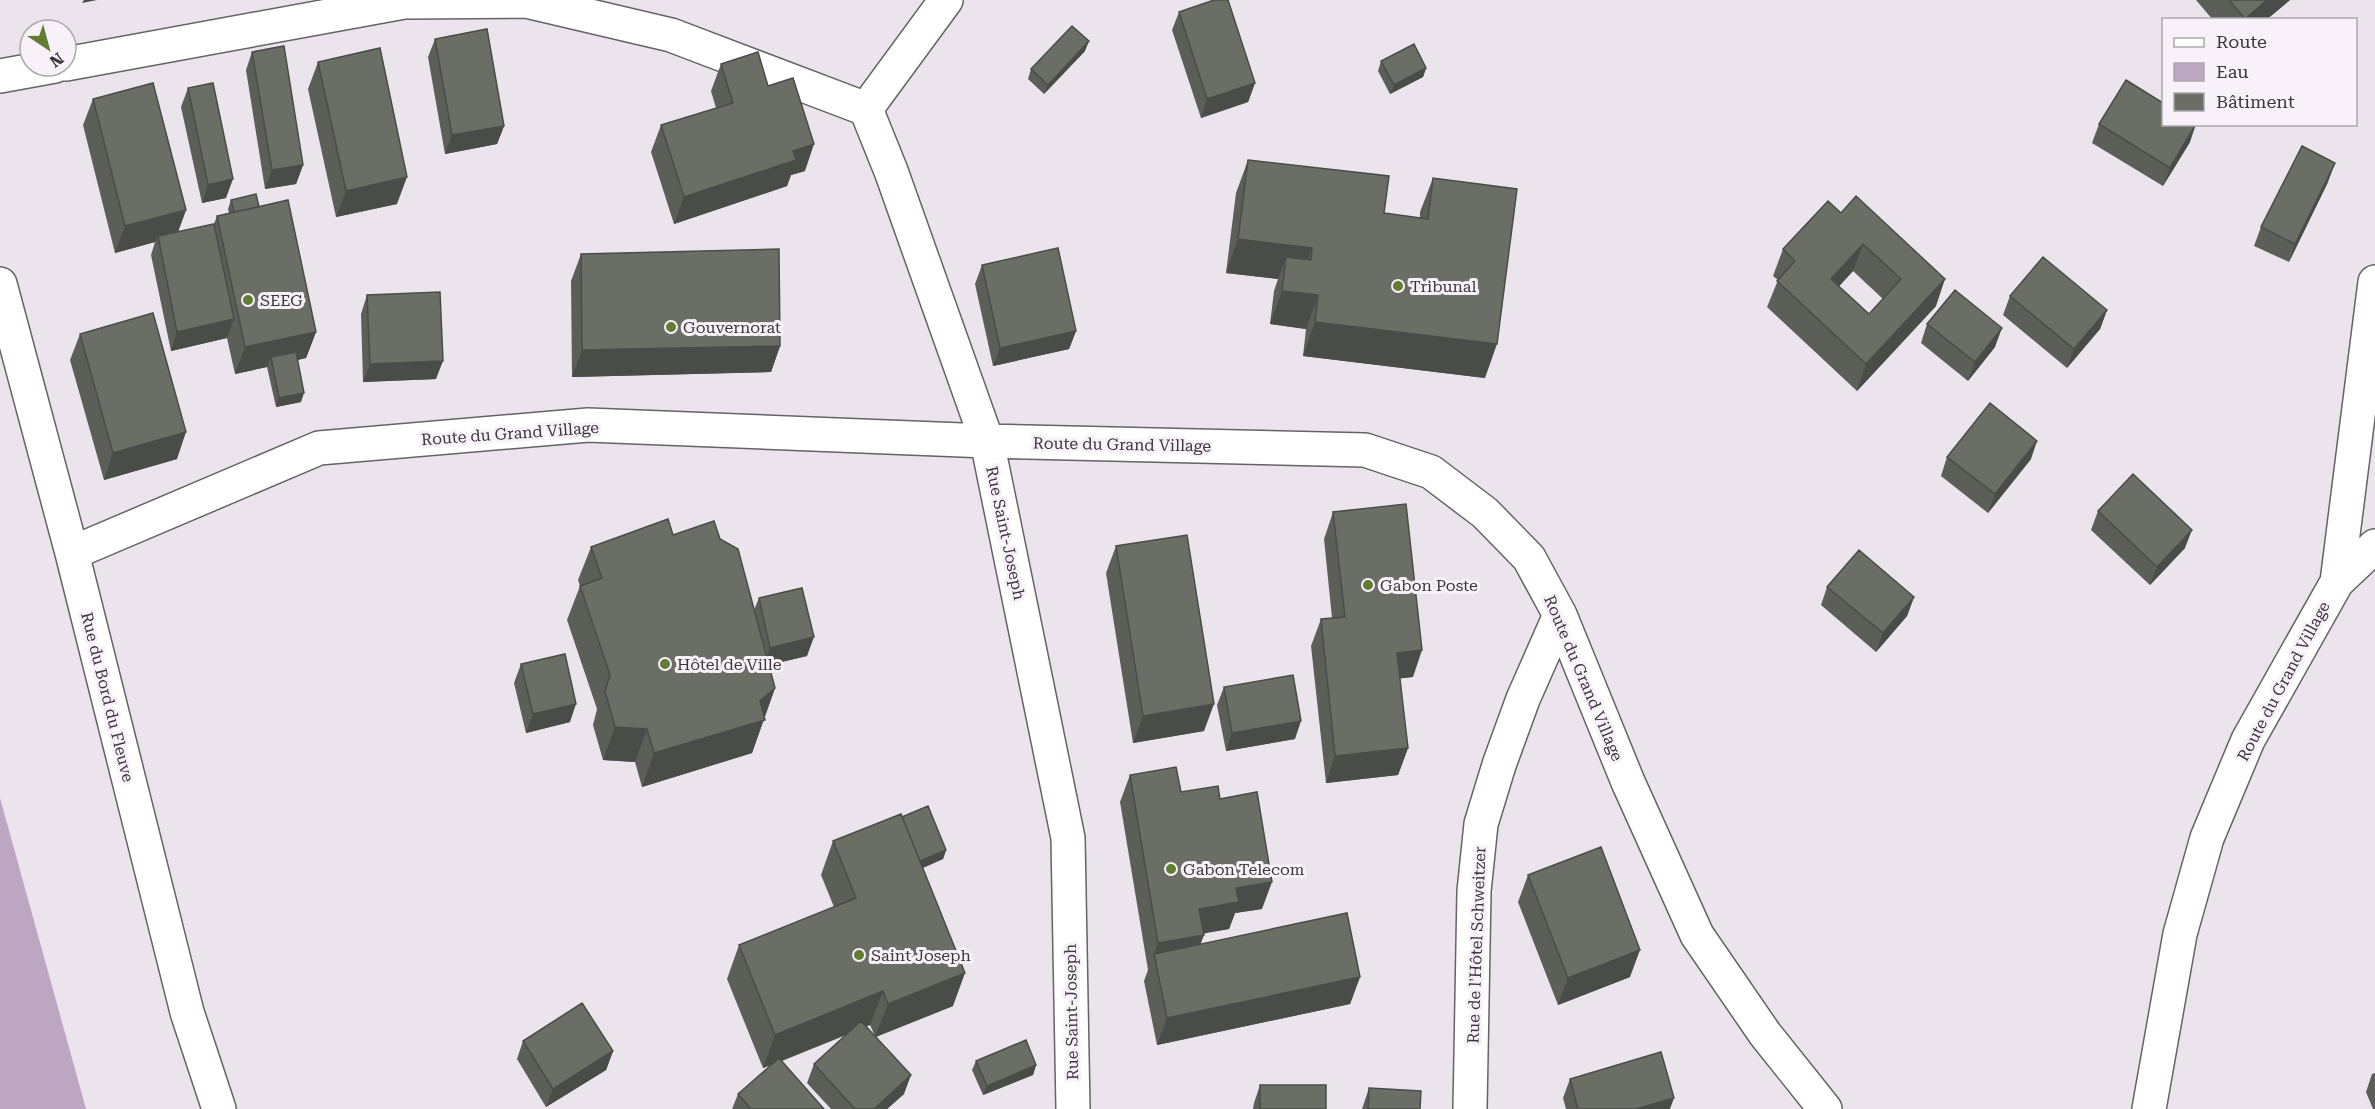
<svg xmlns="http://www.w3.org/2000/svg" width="2375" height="1109" font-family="'Roboto Serif',serif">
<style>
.water{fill:#bca6c1}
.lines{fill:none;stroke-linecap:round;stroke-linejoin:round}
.minor-casing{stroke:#676168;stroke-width:36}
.minor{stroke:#fff;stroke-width:33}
.wall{fill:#5b5f57;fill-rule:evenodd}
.shaded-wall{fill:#4a4d47}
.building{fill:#6a6e65;stroke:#4a4d47;stroke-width:1.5;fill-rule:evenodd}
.poi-dot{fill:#607d32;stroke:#f9f1fa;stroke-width:2}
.labels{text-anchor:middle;stroke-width:6;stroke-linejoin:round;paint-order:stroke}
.poi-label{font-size:16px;fill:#3a373b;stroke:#f9f1fa;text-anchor:start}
.street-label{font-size:16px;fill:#3a373b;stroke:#f9f1fa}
</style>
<rect width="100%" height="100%" fill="#ebe4ed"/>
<path class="water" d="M0,798L86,1109H0Z"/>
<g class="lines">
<g class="minor-casing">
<path id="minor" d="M946,0L866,109L891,171L987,441L1068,838L1073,1109
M66,64L404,2L526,1L671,35L866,109
M0,76L55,66
M0,284L72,553L187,1012L219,1109
M72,553L319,448L588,425L987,441L1365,450L1431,472L1485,513L1529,558L1560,615L1628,782L1697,935L1765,1034L1825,1109
M2337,582L2375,282
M1470,1109L1474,891L1481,824L1499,765L1523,699L1560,615
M2149,1109L2180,934L2207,838L2248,740L2337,582L2375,546"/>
</g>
<use href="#minor" class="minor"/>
</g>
<path class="wall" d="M2196,0H2290L2266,20H2213Z
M1179,12L1255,83L1248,102L1201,118L1172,30Z
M435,39L504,126L497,144L445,154L428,57Z
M1085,51L1044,94L1028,79L1031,69Z
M252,52L303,165L296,184L265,189L246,70Z
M1381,61L1426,68L1423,77L1390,94L1378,71Z
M318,62L397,204L336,217L308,89Z
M721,64L768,86L805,171L791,175L787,186L674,224L651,152L661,125L716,108L711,91Z
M188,88L226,198L202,203L181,107Z
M93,99L186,210L178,232L214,224L217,216L229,213L228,209L231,200L259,207L316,332L306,358L297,360L301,402L276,407L267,367L235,374L227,338L171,351L151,255L155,242L115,253L83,125Z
M2099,124L2190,142L2163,186L2092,143Z
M1248,160L1384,213L1420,218V212L1433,178L1485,378L1303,356L1306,329L1270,324L1274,291L1278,279L1226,273L1236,193Z
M2328,182L2289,262L2254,246L2261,227Z
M1828,201L1936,306L1857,391L1767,307L1778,280L1773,276L1783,249ZM1853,271L1883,299L1869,314L1839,286Z
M581,254L780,346L771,372L572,377L571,281Z
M982,265L1076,331L1069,349L993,366L975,284Z
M367,295L436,379L363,382L361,314Z
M2010,296L2107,310L2100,329L2067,368L2003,315Z
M1927,324L1995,347L1968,381L1921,343Z
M80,334L177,459L104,480L70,360Z
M1947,457L2031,459L1988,513L1941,476Z
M2098,511L2185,548L2150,585L2091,530Z
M1333,512L1413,677L1400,678L1408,748L1398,775L1326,783L1311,646L1321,619L1332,618L1324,539Z
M673,535L720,539L754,610L759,598L807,656L769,665L775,688L752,753L642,787L635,762L603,760L593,725L597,709L567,620L580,586L578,580L591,547Z
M1116,546L1204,731L1133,743L1106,573Z
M1827,587L1914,597L1907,616L1876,652L1821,605Z
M521,664L570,722L526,733L514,683Z
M1224,687L1295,739L1226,751L1217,705Z
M1130,775L1181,792L1220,799L1262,909L1235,913L1229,929L1203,933L1200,944L1360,977L1350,1004L1157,1045L1144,981L1148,970L1120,802Z
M902,817L946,850L943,859L923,868L953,1006L876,1037L904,1094L887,1109H831L807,1083L814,1064L846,1035L782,1061L824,1109H732L738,1094L771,1065L763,1068L727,979L739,945L834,907L821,875L833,841ZM870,1025L875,1036L866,1026Z
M1528,875L1630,977L1558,1005L1518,902Z
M523,1041L613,1051L606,1070L546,1107L517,1059Z
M976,1061L1036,1065L1033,1075L983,1095L972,1070Z
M2375,1073V1109H2373L2366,1092L2372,1074Z
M1570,1079L1670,1109H1566L1563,1098Z
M1260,1085L1326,1109H1253L1254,1103Z
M1369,1088L1420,1109H1362Z"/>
<path class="shaded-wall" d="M84,0H97L82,3Z
M2267,0H2290L2266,20H2244Z
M1089,41L1085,51L1044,94L1048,85Z
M1426,68L1423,77L1390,94L1394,85Z
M1255,83L1248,102L1201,118L1207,99Z
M2196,124L2190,142L2163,186L2170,168Z
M504,126L497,144L445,154L452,135Z
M814,144L805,171L791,175L787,186L674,224L684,197L793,151Z
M2335,163L2328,182L2289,262L2295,244Z
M303,165L296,184L265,189L272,170Z
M407,177L397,204L336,217L346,191Z
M233,179L226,198L202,203L208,185Z
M186,210L176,237L158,236L155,242L115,253L125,226Z
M1238,239L1312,248L1300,282L1286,257L1278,279L1226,273Z
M1863,244L1853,271L1821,306L1831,279Z
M1945,279L1936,306L1857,391L1866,364Z
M1282,291L1318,295L1306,329L1270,324Z
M2107,310L2100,329L2067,368L2074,349Z
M234,319L227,338L171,351L177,332Z
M1315,322L1497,344L1485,378L1303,356Z
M2002,328L1995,347L1968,381L1975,362Z
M1076,331L1069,349L993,366L1000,348Z
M316,332L306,358L272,366L271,357L267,367L235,374L245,347Z
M780,346L771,372L572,377L582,350Z
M443,361L436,379L363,382L370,364Z
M304,393L301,402L276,407L279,398Z
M186,432L177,459L104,480L113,453Z
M2037,441L2031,459L1988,513L1995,494Z
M2192,530L2185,548L2150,585L2157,567Z
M1914,597L1907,616L1876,652L1883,633Z
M814,637L807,656L764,666L770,648Z
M1422,650L1413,677L1388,680L1397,653Z
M775,688L752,753L642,787L654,753L760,701Z
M576,704L570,722L526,733L533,714Z
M1214,704L1204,731L1133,743L1143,716Z
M1301,721L1295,739L1226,751L1232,733Z
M615,727L647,729L635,762L603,760Z
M1408,748L1398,775L1326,783L1335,756Z
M946,850L943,859L915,871L918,861Z
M1272,882L1262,909L1235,913L1229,929L1190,936L1199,909L1236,888Z
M1204,935L1194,962L1154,954L1158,943Z
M1640,950L1630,977L1558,1005L1568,978Z
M965,973L953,1006L875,1037L888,1004Z
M1360,977L1350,1004L1157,1045L1167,1018Z
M883,991L870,1025L763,1068L775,1035Z
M613,1051L606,1070L546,1107L553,1089Z
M1036,1065L1033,1075L983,1095L987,1086Z
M911,1075L904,1094L887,1109H874Z
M1674,1098L1670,1109H1636Z"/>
<path class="building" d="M1214,0H1228L1255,83L1207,99L1179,12Z
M2229,0H2267L2245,19Z
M1072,26L1089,41L1048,85L1031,69Z
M487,29L504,126L452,135L435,39Z
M1414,44L1426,68L1394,85L1381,61Z
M284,46L303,165L272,170L252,52Z
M380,48L407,177L346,191L318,62Z
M758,52L768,86L793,78L814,144L793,151L796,160L684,197L661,125L733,103L721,64Z
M2126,80L2163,103V124H2196L2170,168L2099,124Z
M153,83L186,210L125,226L93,99Z
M213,83L233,179L208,185L188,88Z
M2302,146L2335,163L2295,244L2261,227Z
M1248,160L1389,176L1384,213L1428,219L1433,178L1517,189L1497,344L1315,322L1318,295L1282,291L1286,257L1311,260L1312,248L1238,239Z
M256,194L259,207L234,212L231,200Z
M1856,196L1945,279L1866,364L1777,281L1795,261L1783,249L1828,201L1841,213ZM1863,244L1901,279L1869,314L1831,279Z
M288,200L316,332L245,347L217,216Z
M214,224L234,319L177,332L158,236Z
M1058,248L1076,331L1000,348L982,265Z
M779,249L780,346L582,350L581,254Z
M2043,257L2107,310L2074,349L2010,296Z
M1955,290L2002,328L1975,362L1927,324Z
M440,292L443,361L370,364L367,295Z
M153,313L186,432L113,453L80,334Z
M296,352L304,393L279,398L271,357Z
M1990,403L2037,441L1995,494L1947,457Z
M2133,474L2192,530L2157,567L2098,511Z
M1406,504L1422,650L1397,653L1408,748L1335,756L1321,619L1345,617L1333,512Z
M668,519L673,535L714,521L720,539L738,549L775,688L760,701L765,720L654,753L647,729L615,727L605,691L610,675L580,586L602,578L591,547Z
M1187,535L1214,704L1143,716L1116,546Z
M1859,550L1914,597L1883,633L1827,587Z
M802,588L814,637L770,648L759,598Z
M565,654L576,704L533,714L521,664Z
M1293,675L1301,721L1232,733L1224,687Z
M1176,767L1181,792L1218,786L1220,799L1257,792L1272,882L1236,888L1239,902L1199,909L1204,935L1158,943L1130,775Z
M928,806L946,850L920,861L902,817Z
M901,814L965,973L888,1004L883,991L775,1035L739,945L856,898L833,841Z
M1601,847L1640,950L1568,978L1528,875Z
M1347,913L1360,977L1167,1018L1154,954Z
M582,1003L613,1051L553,1089L523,1041Z
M861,1021L911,1075L874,1109H855L814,1064Z
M1026,1040L1036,1065L987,1086L976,1061Z
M1661,1052L1674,1098L1636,1109H1578L1570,1079Z
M779,1058L824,1109H751L738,1094Z
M1260,1085H1326V1109H1260Z
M1369,1088L1421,1091L1420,1109H1368Z"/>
<g class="poi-dot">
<circle cx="1398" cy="286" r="6"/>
<circle cx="248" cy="300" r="6"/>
<circle cx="671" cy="327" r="6"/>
<circle cx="1368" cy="585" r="6"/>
<circle cx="665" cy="664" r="6"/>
<circle cx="1171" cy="869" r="6"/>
<circle cx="859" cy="955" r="6"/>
</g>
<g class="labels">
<g class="poi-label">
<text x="1410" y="292">Tribunal</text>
<text x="260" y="306">SEEG</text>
<text x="683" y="333">Gouvernorat</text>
<text x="1380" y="591">Gabon Poste</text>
<text x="677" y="670">Hôtel de Ville</text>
<text x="1183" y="875">Gabon Telecom</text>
<text x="871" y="961">Saint Joseph</text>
</g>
<g class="street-label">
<text transform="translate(510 433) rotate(-4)" y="6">Route du Grand Village</text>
<text transform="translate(1122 444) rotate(1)" y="6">Route du Grand Village</text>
<text transform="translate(1006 533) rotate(78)" y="6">Rue Saint-Joseph</text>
<text transform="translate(1584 678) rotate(67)" y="6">Route du Grand Village</text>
<text transform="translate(2283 681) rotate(-62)" y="6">Route du Grand Village</text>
<text transform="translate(108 697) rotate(76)" y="6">Rue du Bord du Fleuve</text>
<text transform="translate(1476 945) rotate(-88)" y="6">Rue de l'Hôtel Schweitzer</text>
<text transform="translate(1071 1012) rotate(-91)" y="6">Rue Saint-Joseph</text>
</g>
</g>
<rect x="2162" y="18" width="195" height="108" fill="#f9f1fa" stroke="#ada7ae" stroke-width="1.5"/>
<rect x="2174" y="38" width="30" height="9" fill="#ffffff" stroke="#ada7ae" stroke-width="1.5"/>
<text x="2216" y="48" font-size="18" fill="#3a373b">Route</text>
<rect x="2174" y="63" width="30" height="18" fill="#bca6c1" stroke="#ada7ae" stroke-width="1.5"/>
<text x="2216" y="78" font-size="18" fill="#3a373b">Eau</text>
<rect x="2174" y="93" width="30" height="18" fill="#6a6e65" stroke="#ada7ae" stroke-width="1.5"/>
<text x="2216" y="108" font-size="18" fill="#3a373b">Bâtiment</text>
<g transform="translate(48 48) rotate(144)"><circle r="28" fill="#f9f1fa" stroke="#ada7ae" stroke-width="1.5"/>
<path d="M0-4.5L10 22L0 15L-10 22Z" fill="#607d32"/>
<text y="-9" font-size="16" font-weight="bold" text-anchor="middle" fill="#3a373b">N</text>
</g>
</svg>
